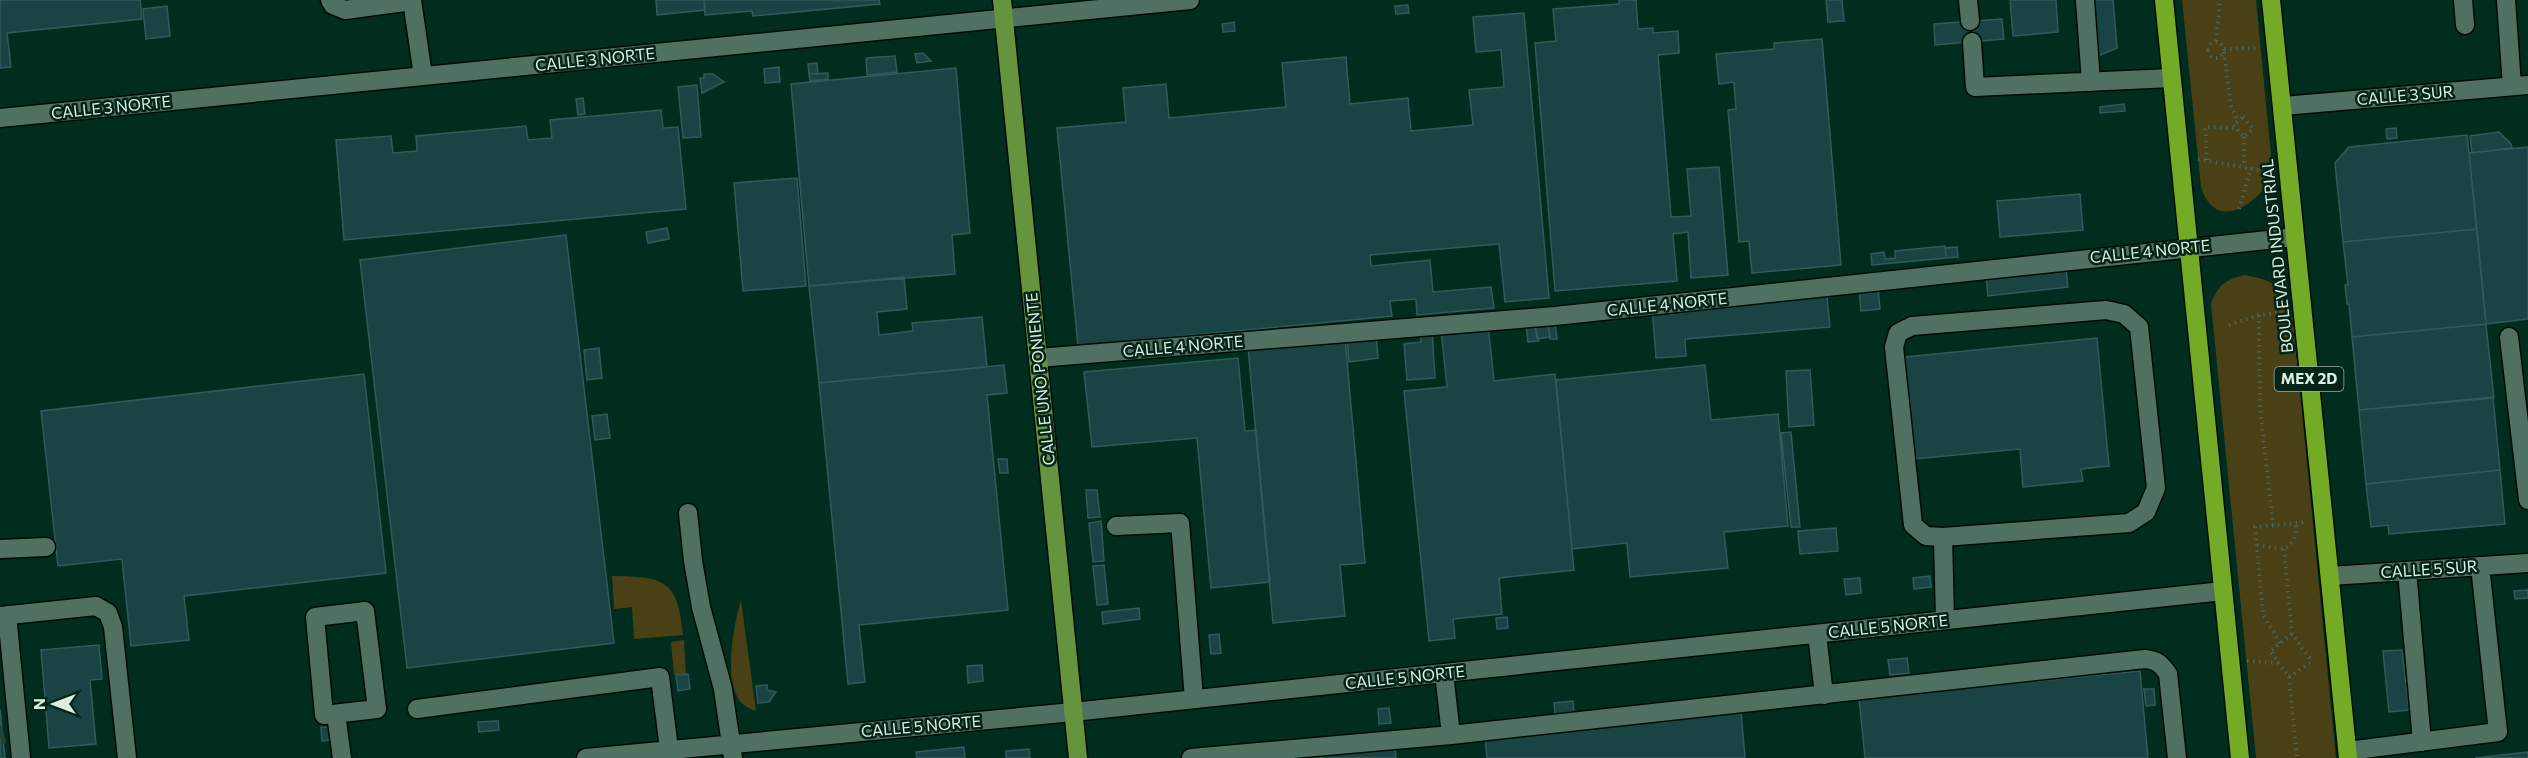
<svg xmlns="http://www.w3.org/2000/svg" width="2528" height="758" font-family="Commissioner,sans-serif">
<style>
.built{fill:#002d1d}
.green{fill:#494015}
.building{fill:#1a4344;stroke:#325a5b;stroke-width:1.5}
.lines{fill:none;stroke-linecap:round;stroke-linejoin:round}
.minor-tunnel{stroke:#234236;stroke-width:18;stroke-dasharray:18 9;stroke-linecap:butt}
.minor-casing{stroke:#000c04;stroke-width:21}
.major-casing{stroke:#000c04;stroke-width:21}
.highway-casing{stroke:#000c04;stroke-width:21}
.path{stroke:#486458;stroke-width:4;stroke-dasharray:1.5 4.5;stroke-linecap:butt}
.minor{stroke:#507161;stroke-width:18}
.major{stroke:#66943e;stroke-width:18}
.highway{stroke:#74ab26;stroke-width:18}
.labels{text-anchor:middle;stroke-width:5;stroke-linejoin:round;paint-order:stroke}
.shield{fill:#032417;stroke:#9ab1a6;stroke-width:1.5}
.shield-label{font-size:15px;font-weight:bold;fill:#dbeee4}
.street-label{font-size:16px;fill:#dbeee4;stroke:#032417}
</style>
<rect width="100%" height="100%" fill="#032417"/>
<path class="built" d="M0,0H2528V758H0Z"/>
<path class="green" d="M2182,0H2256L2273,176C2257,204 2216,234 2201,187Z
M2245,275C2272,280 2283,285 2292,311L2336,758H2256L2211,304C2218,285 2226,279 2245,275Z
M612,576C664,577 678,579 683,635L634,639L632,607L614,609Z
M741,600L756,711C750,709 744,706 740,701C723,680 734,624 741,600Z
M684,640L686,675H674L671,642Z"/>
<path class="building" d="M0,0H140L142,19L7,33L11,67L0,68Z
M656,0H704L705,10L657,15Z
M704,0H879L880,4L753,16L752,11L705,15Z
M1619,0H1636L1638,29L1653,28V33L1678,31L1679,53L1658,55L1671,217L1691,216L1687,169L1719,167L1728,275L1691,278L1688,232L1673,234L1677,281L1555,291L1535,43L1556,41L1553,9L1619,4Z
M1826,0H1842L1844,21L1828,22Z
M2010,0H2056L2058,32L2013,36Z
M2093,0H2113L2117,48L2098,56Z
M1408,5L1409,13L1396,14L1395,6Z
M167,6L170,36L146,39L143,9Z
M1524,13L1549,298L1505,302L1499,244L1370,255L1371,266L1430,260L1433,292L1491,287L1494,308L1417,315L1416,299L1390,301L1392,316L1078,346L1057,128L1126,122L1123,88L1166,84L1169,118L1286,107L1282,63L1346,57L1350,104L1408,98L1411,131L1473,125L1469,90L1504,87L1501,50L1476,52L1473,17Z
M2002,19L2004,39L1935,45L1934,24Z
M1234,22L1235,31L1223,32L1222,24Z
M1822,39L1841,265L1752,273L1749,241L1739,242L1728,110L1736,109L1734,82L1719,84L1716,54L1774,49V43Z
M923,53L931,61L917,63L915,54Z
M895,56L897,72L867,75L866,58Z
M817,63L818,74H809L808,64Z
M779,67L780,82L765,83L764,69Z
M956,68L970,233L952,235L955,274L809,286L791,84Z
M828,73V79L810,81L809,74Z
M704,74H713L724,82L702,93L700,78H704Z
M697,85L701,137L683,138L678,87Z
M583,98L585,114L578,115L576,99Z
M2124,104L2125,111L2100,113V107Z
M661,110L663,128L678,127L686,209L344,240L336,140L391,136L393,153L417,151L416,136L526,126L528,140L552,138L550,120Z
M2396,128L2397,138L2387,139L2386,129Z
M2499,132L2511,144L2512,148L2472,153L2470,136Z
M2467,135L2477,229L2343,242L2335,163L2349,147Z
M2528,147V319L2486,324L2469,153Z
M797,178L806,286L743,291L734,183Z
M2080,194L2083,230L2000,237L1997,201Z
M667,228L669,239L648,243L646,232Z
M2477,229L2486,324L2352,337L2349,304H2347L2345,285H2348L2343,242Z
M566,235L614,643L407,668L360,260Z
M1945,246L1946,258L1872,265L1871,254L1884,252L1885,259L1895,258V251Z
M1957,247L1958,257L1946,258L1945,248Z
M2066,268L2068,287L1988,296L1986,276Z
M904,277L907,309L877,312L879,335L913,331L912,323L982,317L987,367L819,383L809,286Z
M1878,287L1880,309L1861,311L1859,288Z
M1827,296L1830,327L1685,339L1686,356L1656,358L1652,306L1683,308Z
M1548,322H1555L1557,339H1550Z
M1488,324L1494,381L1555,374L1574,570L1499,578L1502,614L1453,619L1455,638L1429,641L1404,391L1447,387L1441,329Z
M1526,324L1535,326L1539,341L1528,342Z
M1548,324L1550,337L1537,339L1535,326Z
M2486,324L2494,398L2359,410L2352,337Z
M1432,330L1435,378L1407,380L1404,344L1421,342L1420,331Z
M1376,336L1378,358L1349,362L1347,339Z
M1345,338L1365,563L1340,565L1345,616L1273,623L1248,347Z
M2097,338L2109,466L2081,469L2083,481L2023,487L2020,449L1914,459L1905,357Z
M599,348L602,378L587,380L584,350Z
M1238,358L1245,431L1256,430L1270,582L1211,588L1197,438L1092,447L1084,372Z
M1004,365L1007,393L987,395L1008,610L859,625L865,682L848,684L819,383Z
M1705,365L1711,420L1778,414L1788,526L1724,532L1728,568L1630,577L1627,543L1572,549L1556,380Z
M1810,370L1814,425L1789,427L1786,371Z
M364,374L386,573L184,596L189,640L131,646L122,559L58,566L41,411Z
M2493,397L2500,470L2366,484L2359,410Z
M607,414L610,438L595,440L592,416Z
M1791,432L1800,527H1791L1781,433Z
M998,459H1007L1008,473H1000Z
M2500,470L2505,524L2389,534L2388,525L2371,527L2366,484Z
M1086,490H1097L1100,517L1088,518Z
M1101,521L1104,561L1093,562L1089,523Z
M1836,528L1838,551L1800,554L1798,531Z
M1104,565L1108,604L1097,605L1093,566Z
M1930,576L1931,587L1914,589L1913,578Z
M1860,578L1861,593L1846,595L1844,579Z
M2528,590V598L2515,599L2514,591Z
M1139,608L1140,619L1103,624L1102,612Z
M1507,617L1508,628L1497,629L1496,618Z
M1219,634L1221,653L1211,654L1209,635Z
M99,645L102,679L90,680L96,744L49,748L41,650Z
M2402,650L2409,710L2389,712L2383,651Z
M1907,658L1909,673L1890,675L1888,660Z
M982,665L983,681L968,683L967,666Z
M2140,671L2148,758H1865L1859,698Z
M688,674L690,689L678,691L676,675Z
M767,685V690L776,692L769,702L758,703L756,686Z
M2144,689H2154L2155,705L2146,706Z
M1573,701L1574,712L1555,714L1554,703Z
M1389,708L1391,723L1379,724L1378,709Z
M0,709L5,758H0Z
M1741,712L1745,758H1487L1485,737Z
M498,721L499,730L479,732L478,722Z
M321,727H329L330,740L322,741Z
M964,747L965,758H917L916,752Z
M1395,747L1396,758H1281Z
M1029,749L1030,758H1006V751Z
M2528,752V758H2475Z"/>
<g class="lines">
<path class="minor-tunnel" d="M0,735L4,734"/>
<g class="minor-casing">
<path id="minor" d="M330,0L333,5L345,10L412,1
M412,0L423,76
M1968,0L1970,21
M2085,0L2091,82
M2463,0L2465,25
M2506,0L2512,86
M1972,42L1975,87L2171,78
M2282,106L2528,85
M0,118L1190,0
M2509,337L2528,500
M1038,358L1555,316L2295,237
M688,513L693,561L701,607L723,689L733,758
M1116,526L1180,523L1194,699
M1943,537L1926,536L1913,525L1894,347L1898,333L1912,326L2106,310L2124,314L2139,327L2156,488L2146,512L2129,523L1943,537L1945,620
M0,549L46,547
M2407,571L2422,742
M2330,576L2528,563
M365,611L377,709L324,715L315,617Z
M7,615L21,758
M0,616L96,606L108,613L113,627L127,758
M1817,634L1824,695
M417,709L660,677L669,749
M336,714L342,758
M1451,735L2145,659C2157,660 2161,664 2168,674L2177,758
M2348,751L2498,732L2480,566
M586,758L1073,712L2223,591
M1191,758L1451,735L1444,673"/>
</g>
<g class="major-casing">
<path id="major" d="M1002,0L1078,758"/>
</g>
<g class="highway-casing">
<path id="highway" d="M2164,0L2240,758
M2271,0L2348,758"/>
</g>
<path class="path" d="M2216,41L2220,0
M2208 50a8 8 0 1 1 16 0a8 8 0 1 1-16 0Z
M2224,49L2260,48
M2224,52L2231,106L2238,121
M2243,117L2253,129L2244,137L2233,125Z
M2244,137V167
M2198,159L2270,172
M2207,160L2205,127L2235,128
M2239,209L2251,168
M2259,315L2260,407L2273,525
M2229,325L2259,315L2287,312
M2257,545L2284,549C2295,542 2297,536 2296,523
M2284,549L2292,634L2312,661
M2292,634L2270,651L2289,677L2297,758
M2280,643L2263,615L2255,527L2307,522
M2247,661L2278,663
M2289,677L2313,661"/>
<use href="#minor" class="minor"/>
<use href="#major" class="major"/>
<use href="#highway" class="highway"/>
</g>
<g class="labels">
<rect class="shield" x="2274.5" y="367" width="69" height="24" rx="4.5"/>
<g class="shield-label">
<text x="2309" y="384">MEX 2D</text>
</g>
<g class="street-label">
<text transform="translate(595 59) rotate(-6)" y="6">CALLE 3 NORTE</text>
<text transform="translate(2405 95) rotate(-5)" y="6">CALLE 3 SUR</text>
<text transform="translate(111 107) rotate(-6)" y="6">CALLE 3 NORTE</text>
<text transform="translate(2150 251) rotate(-6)" y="6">CALLE 4 NORTE</text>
<text transform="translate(2277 256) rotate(-96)" y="6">BOULEVARD INDUSTRIAL</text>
<text transform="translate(1667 304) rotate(-6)" y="6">CALLE 4 NORTE</text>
<text transform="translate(1183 346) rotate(-5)" y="6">CALLE 4 NORTE</text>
<text transform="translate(1040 379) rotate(-96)" y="6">CALLE UNO PONIENTE</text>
<text transform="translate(2429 569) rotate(-4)" y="6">CALLE 5 SUR</text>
<text transform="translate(1888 626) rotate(-6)" y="6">CALLE 5 NORTE</text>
<text transform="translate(1405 677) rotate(-6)" y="6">CALLE 5 NORTE</text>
<text transform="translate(921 726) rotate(-5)" y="6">CALLE 5 NORTE</text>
</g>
</g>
<g transform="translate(54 704) rotate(270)" stroke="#032417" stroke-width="4.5" paint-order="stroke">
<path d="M0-4.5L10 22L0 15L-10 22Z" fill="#dbeee4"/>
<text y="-9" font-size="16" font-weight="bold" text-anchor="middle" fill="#dbeee4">N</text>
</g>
</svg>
